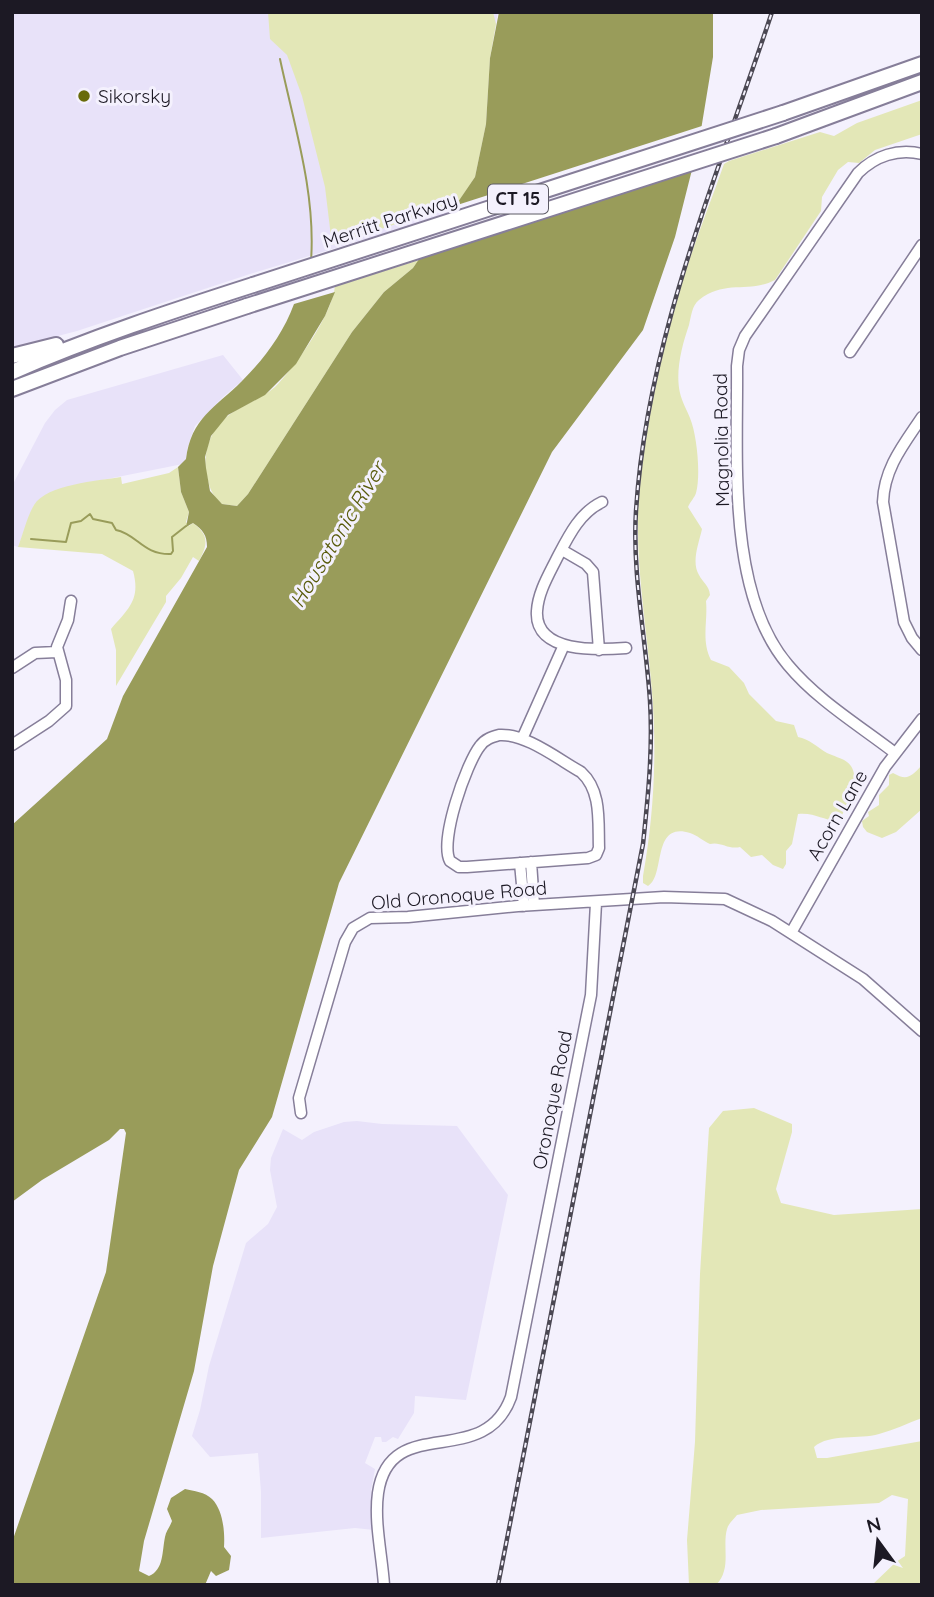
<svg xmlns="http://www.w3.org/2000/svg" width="934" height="1597" font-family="Quicksand,sans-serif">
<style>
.built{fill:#e8e2f9}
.green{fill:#e3e7b7}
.water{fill:#999c5a}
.pier{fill:#f4f1fd}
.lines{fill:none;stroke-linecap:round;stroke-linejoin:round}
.stream{stroke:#999c5a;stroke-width:2}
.minor-casing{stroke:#867e99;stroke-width:13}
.highway-casing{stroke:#867e99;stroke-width:18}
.minor{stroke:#fff;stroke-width:10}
.highway{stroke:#fff;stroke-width:14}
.rail-casing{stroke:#4b4853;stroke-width:4.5}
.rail{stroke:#f4f1fd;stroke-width:2;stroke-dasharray:5;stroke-linecap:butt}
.highway-bridge-casing{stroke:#867e99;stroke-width:18;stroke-linecap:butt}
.highway-bridge{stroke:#fff;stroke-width:14}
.poi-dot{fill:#686a0a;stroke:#f4f1fd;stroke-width:2.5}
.labels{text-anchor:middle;stroke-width:6;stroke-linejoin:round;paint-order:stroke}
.shield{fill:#f4f1fd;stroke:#5d5a65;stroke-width:2}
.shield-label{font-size:18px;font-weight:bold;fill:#1c1924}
.poi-label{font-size:19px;fill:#1c1924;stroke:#f4f1fd;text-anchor:start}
.street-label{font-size:19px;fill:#1c1924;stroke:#f4f1fd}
.water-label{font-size:21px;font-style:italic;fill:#595b0b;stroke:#f4f1fd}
</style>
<rect width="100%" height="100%" fill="#f4f1fd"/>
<path class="built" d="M12,12H498L461,210L250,274L77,331L12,348Z
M223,355L243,380L223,397L195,426L188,446L186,459L183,464L72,486L34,505L18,547L12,545V486L45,423L55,410L67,400Z
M357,1121L382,1124L457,1126L508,1195L466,1400L415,1396L414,1413L398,1439L393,1437L386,1442H382L381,1437H375L365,1463L375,1469L371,1490L374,1530L355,1528L261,1538V1492L258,1453L210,1457L192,1436L200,1410L209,1366L246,1243L268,1224L277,1207L270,1170L271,1158L283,1129L302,1140L314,1132L344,1122Z"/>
<path class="green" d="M268,12H493L496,24L490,58L486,124L475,177L457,204L332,245L325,187L302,96L287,55L270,39Z
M922,100V134L875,150L859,163L848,162L838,170L822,197L821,211L775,280C748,294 726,279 699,300C692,305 691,317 689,325C682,345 675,372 680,393C682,402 687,410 690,418C697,435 701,475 696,493C695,497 690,502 688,507L702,529C699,543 691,562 699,575C703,583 709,585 710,595L706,601C708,622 701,640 711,660L729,667L744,683L749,694L776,721L794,725L798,737C809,739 817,747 827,753C833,756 842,758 847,762C865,776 844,804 841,820C826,823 817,812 798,814L792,844L786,851V864L783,869L773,865L762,855L751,857L740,847C729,850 720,841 710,844C703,841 697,835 690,833C651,821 666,876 648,886L643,883V876C654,815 657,754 652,692C647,627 634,561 639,496C645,428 660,359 679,294C691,250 709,207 724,164L729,161L820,132L834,136L857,123Z
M419,260L413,268L384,292L352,332L248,494L237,506L222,504C211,495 209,486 206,472C203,451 211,428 229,415C244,404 261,399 275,387C295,367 332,315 335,286Z
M178,467L181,492L189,512L186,522L189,526L193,523C209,535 208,544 199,561L193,557L181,578L166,596V602L116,686V650L111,629C128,609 141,600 133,571L102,554L18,547C23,534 27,517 34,505C47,484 98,481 121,477L122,484L169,473Z
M922,765V809L896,832L882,838L867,832L863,827L862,821L869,816L868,812L879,805V795L889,785V775L893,773C907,781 911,777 922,765Z
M754,1108L792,1124V1132L776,1189L781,1203L834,1215L922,1209V1418C908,1423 894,1430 879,1434C859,1440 830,1433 814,1447L817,1458H827L922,1441V1585H872L896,1562L905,1556L908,1499L892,1495L879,1503L761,1510L737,1515C734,1519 728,1524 727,1529C722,1547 732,1569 716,1585H689L687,1540L695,1442L700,1274L709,1128L723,1111Z"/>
<path class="water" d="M499,12H713V57L699,142L675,237L643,330L552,452L339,883L272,1117L239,1170L213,1266L194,1371L144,1541L139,1571L149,1576C164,1570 162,1551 165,1537C166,1531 170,1527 172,1521L167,1509L171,1498L185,1489C194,1491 205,1492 212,1499C223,1510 225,1532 224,1547L231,1556L229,1570L216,1576L211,1571L205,1585H12V1542L106,1272L126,1133L124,1129H120L109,1140L42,1180L12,1202V825L107,739L123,696L207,547C207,535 203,530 193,523L186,527L189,512L181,492L178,467L186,459C191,418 215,408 242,381C264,359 283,334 294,304L335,292L325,316L296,364L265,395L228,415L211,436L205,457L206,468L210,491L222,504L237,506L248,494L352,332L384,292L413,268L475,177L486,124L490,58Z"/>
<path class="pier" d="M705,125L696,170L413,261L451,207Z"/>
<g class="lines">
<path class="stream" d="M280,59C294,125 316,193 311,261
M31,539L66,542L71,523L81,521L90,514L93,519L112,523L116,530C137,534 143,555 171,554L173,551L172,537L186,526"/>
<g class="minor-casing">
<path id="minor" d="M850,352L922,245
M922,417C904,444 884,468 883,502L904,622L912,638L922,650
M602,502C579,513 568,537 556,560C548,576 538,593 537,611C534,654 599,650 626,648
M562,550L586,564L593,572L599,650
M12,668L35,653L57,652
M499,735C525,733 558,759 581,772C602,791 598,822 599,848L596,855L588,858L467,867H459L450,861C439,841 466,764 480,746C485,739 492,737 499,735Z
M522,739L564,645
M12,745L49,721L66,706V680L57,647L68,620L71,601
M895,753C860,726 817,700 788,665C726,592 738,456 737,366L739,350L745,336L858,173C875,156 898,148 922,154
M531,862L534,905
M520,863L524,906
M791,933L885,767L922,719
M301,1113L299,1098L345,942L353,928L370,918L408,917L518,906L664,897L725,899L772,921L863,979L922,1031
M384,1585C382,1555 374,1522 378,1493C390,1411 484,1472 511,1397L591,995L596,903"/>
</g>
<g class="highway-casing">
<path id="highway" d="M783,113L922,64
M776,136L922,82
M12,356L56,345
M12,372C90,338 172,311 253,285
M12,389L120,348L247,306"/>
</g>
<use href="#minor" class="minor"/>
<use href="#highway" class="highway"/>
<g class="rail-casing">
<path id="rail" d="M498,1585L643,844C648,797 653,749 650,701C646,639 632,574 636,511C647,337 718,176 772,12"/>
</g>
<use href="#rail" class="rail"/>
<g class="highway-bridge-casing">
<path id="highway-bridge" d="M253,285L783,113
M247,306L776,136"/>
</g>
<use href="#highway-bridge" class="highway-bridge"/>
</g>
<circle class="poi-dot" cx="84" cy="96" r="7"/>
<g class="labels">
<rect class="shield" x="488" y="184.5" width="60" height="29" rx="5"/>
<g class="shield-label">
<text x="518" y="205">CT 15</text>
</g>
<g class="poi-label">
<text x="98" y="103">Sikorsky</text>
</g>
<g class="street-label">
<text transform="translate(390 220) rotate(-18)" y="7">Merritt Parkway</text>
<text transform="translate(721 440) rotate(-91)" y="7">Magnolia Road</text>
<text transform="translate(837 815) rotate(-60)" y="7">Acorn Lane</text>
<text transform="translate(459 895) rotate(-5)" y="7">Old Oronoque Road</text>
<text transform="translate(552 1100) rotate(-79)" y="7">Oronoque Road</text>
</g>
<g class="water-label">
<text transform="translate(338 535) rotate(-59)" y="7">Housatonic River</text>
</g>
</g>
<rect width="934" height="1597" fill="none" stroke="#1c1924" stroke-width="28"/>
<g transform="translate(878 1541) rotate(345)" stroke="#f4f1fd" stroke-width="5" paint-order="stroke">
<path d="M0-5L12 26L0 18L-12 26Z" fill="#1c1924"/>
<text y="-10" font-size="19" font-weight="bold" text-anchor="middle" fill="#1c1924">N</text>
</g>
</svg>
